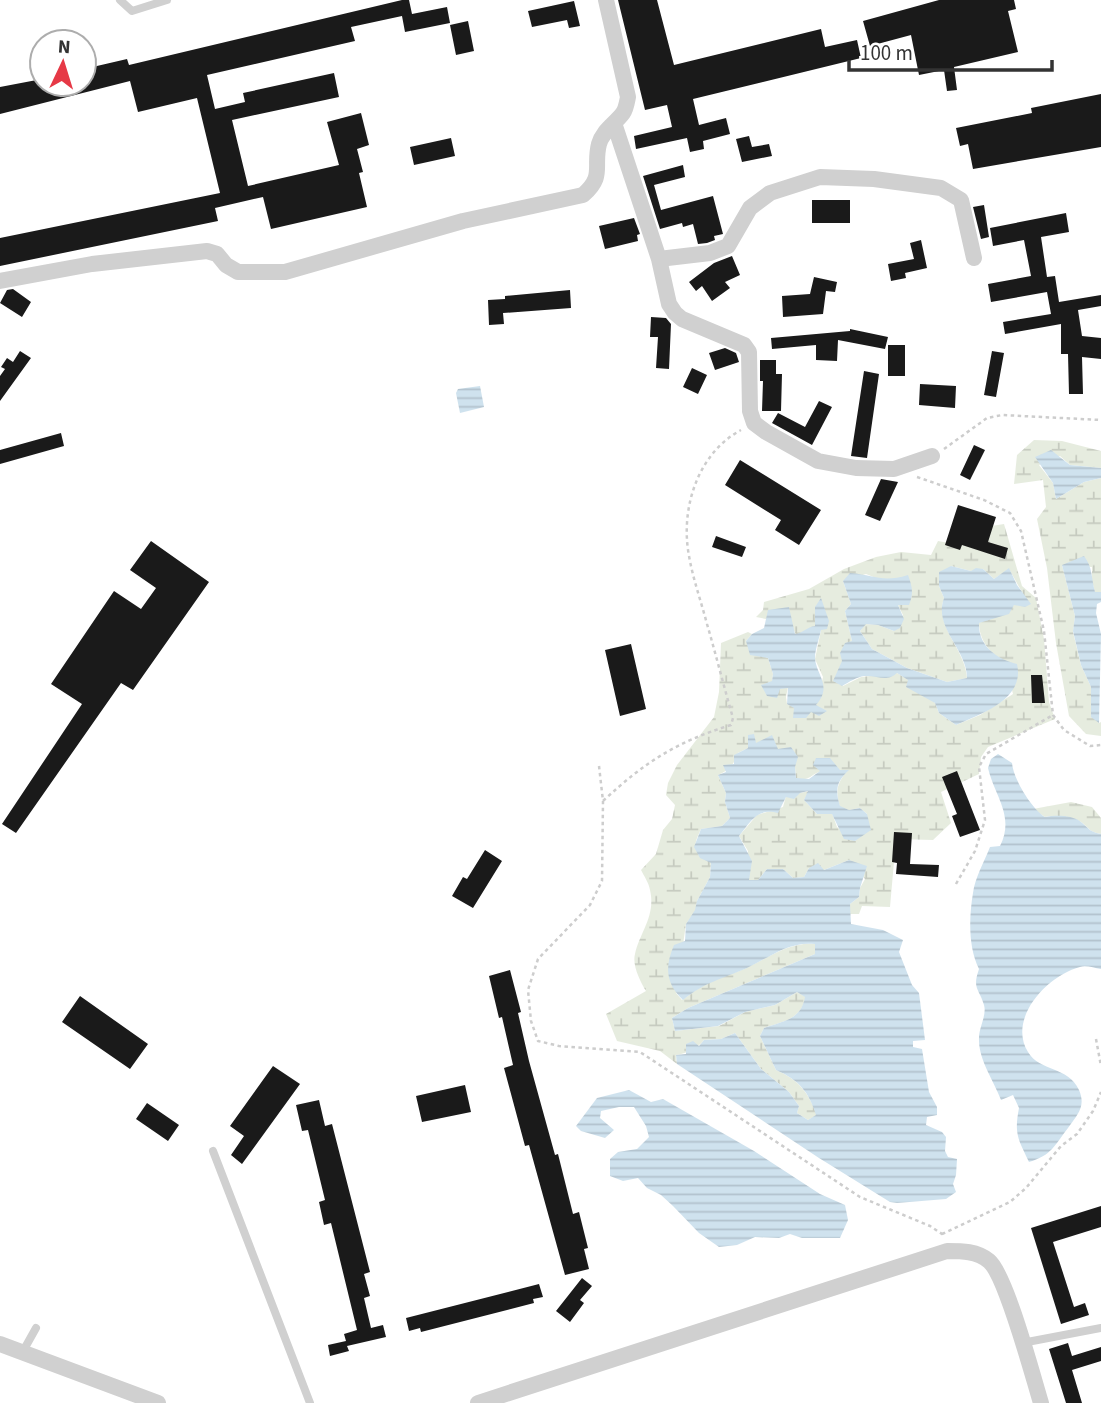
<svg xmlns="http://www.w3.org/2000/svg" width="1101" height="1403" font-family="'Source Sans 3',sans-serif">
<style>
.wetland{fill:url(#wetland-marsh);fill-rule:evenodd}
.water{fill:url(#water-rules)}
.building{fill:#1a1a1a}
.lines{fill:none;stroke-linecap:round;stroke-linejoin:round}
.path{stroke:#cdcdcd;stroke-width:2.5;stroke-dasharray:3.5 3.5;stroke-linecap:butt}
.lane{stroke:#d0d0d0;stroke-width:8}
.street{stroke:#d0d0d0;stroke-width:16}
</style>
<defs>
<pattern id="wetland-marsh" width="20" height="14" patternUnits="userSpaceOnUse" patternTransform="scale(1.75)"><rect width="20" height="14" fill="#e6ecdf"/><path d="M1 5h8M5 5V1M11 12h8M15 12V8" fill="none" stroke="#c6cbc0"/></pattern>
<pattern id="water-rules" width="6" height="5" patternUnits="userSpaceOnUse" patternTransform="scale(1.75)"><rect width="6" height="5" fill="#cfe2ee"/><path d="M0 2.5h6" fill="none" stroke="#b2c2cd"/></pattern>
</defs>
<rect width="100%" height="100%" fill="#fff"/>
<path class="wetland" d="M1034,440L1062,441L1101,451V468L1070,465L1060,456L1039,465L1053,483L1056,499L1084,482L1101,478V592H1095L1092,581V567L1062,565L1075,616L1073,632L1081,665L1091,687V702L1099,723L1101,722V736L1086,734L1069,716L1056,643L1047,568L1037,519L1046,507L1043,480L1014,484L1017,455Z
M1004,524L1022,586L1036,598L1044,639L1049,702L1055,719L988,747L981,757L979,774L941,792L951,823L933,840L896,839L890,907L862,906L859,914H849L850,904L859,897L860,888L865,879L849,860L824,870L809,868L804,877L793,878L783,869H767L758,880L748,881V851L739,836L757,815L783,807L786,796L809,791L804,800L817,814L832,813L837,827L855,841L861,835L867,814L860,808L849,810L840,807C835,790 837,783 848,770C840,770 830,769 823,771C811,773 809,783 796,778L795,767L778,749L748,748L738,753C734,764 730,770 718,775L726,793L725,802L730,818L722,826L701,829C692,848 693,851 711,862L710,877L697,901L696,910L686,924L676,993L682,1000C693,993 703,983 716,979C728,974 740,972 752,965C773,955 791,942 815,944V954L688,1008L672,1018L675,1031L719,1026L745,1012L775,1005L797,992L806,997C800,1020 784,1021 764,1028L760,1036L776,1070C799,1080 808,1092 817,1115L808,1120L797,1113L799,1106L789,1092L761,1069L735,1033L721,1039L704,1040C697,1049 688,1053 676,1055L677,1064L660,1051L617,1041L606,1014L646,991C640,981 632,965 635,954C640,932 656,916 650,890C649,883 644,876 641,870L656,854L663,830L672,819L675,805L666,795L668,783L677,765L714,717L719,692L721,643L748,632L752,634L746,641L760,655L768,658L773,674L772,681L780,689L788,687L786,697L787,704L811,712L816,706L823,677L815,659L821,630L815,607V626L796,635L791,624L756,617L763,610L764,602L809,589L844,569L876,557L901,552L931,555L938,541L954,544L966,530ZM951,566L971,571L983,569L994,579L1009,569L1023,594L1014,605L979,623C979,639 990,655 1005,661L1013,694L980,715L956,725L939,713L935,703L909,680L897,673L861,677L843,686L834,681L852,641L845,611L851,604L843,581L866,574L881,580L896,579L898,605L903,615L894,631L878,625L865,624L860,631L872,649L907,668L947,682L967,678C966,650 934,626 944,598L939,586Z
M1071,802L1092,807L1101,818V834C1087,831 1091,829 1081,822C1072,816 1055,815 1045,817L1033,809Z"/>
<path class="water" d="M480,386L484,407L460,413L456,393L458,389Z
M1051,450L1070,465L1101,468V478L1084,482L1056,499L1053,483L1035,457Z
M1084,556C1093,568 1091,577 1095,592H1101V602L1097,604L1096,613L1101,634L1099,723L1091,717V687L1081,665L1073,631L1075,616L1062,565Z
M951,566L971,571L976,568L983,569L994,579L1009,568L1017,585L1031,604L1025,607L1014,605L1009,614L979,623C978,646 997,659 1017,664C1025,699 983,713 956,725L939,713L935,703L906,687L908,680L897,673C886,683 878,675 864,676C857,677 849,682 842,686L833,681L842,661L840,653L845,643L852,641L845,611L851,604L843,581L850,573C875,575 882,583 908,575C912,586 914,593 909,605H898L904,619L900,628L894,631L878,625L866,624L860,631L872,649L907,668L947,682L967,678C967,649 933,628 944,598L939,586V572Z
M821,598L829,621L827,629L821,630C819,639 815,650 815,658C816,675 833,686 816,705L827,711L819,716L811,712L806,718H793L794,708L787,704L788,688L780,689L777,698L767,696L761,685L772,681L773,674L768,658L750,655L746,641L752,634L764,628L768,610L789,607L795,634C803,633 807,627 815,626V607Z
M754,734L756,743L772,735L778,749L791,747L798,757L795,767L796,778L809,779L820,771L813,765L816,758H830L840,770H849C836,782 835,790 840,806L849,810L860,808L867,814L871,830L855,841L844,839L832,814H817L804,800L808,791L800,793L794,799L786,797L778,813C757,808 752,820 739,836L752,861L749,880H758L767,869H783L793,878L804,877L809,868L818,863L824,870L849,860L867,866L860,888L859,897L850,904L851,924L883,930L903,940L899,952L912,985L919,993L925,1040L913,1041V1047L922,1049L929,1092L937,1107V1115L927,1117L926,1125L942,1132L946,1137L945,1151L948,1157L957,1159L956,1175L953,1184L956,1192L946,1199L897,1203L890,1202L819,1158L677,1064L676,1055L686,1054V1044L693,1041L699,1046L704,1040L721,1039L735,1033L761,1069L789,1092L799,1106L797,1113L808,1120L816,1115C809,1092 799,1080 776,1070L760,1036L764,1028C783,1021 801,1020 805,997L797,992L775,1005L745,1012L718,1026L675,1031L672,1018L688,1008L815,954V944C789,941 770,957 747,968C722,979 705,982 683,1000C665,983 665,966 674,945L685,941L686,924L695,910L697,901L710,877L711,863L700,858L694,847L701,829L722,826L730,818L725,802L726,793L718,775L726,772L723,765L734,764V755L748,748V735Z
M998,754L1012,763C1013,778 1031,808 1045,817C1056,815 1072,815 1081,822C1090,829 1088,831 1101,834V969C1094,968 1086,965 1080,967C1048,975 1007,1018 1028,1052C1040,1072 1068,1066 1079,1090C1086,1106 1078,1114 1068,1128C1054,1146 1052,1155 1029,1162C1018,1139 1014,1134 1019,1108L1013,1095L1001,1100C994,1081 978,1059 979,1038C979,1027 987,1015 984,1005C979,988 972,989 979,969C968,947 969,917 973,893C975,878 984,862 990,847L1000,846C1015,816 995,797 988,768L991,759Z
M629,1090L651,1102L663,1099L754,1151L820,1194L845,1205L848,1220L840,1238H802L790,1234L779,1238L755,1237L737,1245L719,1247L699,1233L673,1206L661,1195L647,1188L638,1178L623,1181L610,1176V1159L618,1152L637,1149L649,1137L646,1126L634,1107H619L601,1111L600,1118L614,1130L605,1138L581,1131L576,1126L597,1098Z"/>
<path class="building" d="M402,0H409L412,14L447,7L450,23L405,32L402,16L351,27L355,41L207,75L215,109L245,102L243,93L334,73L339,97L232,120L248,186L339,165L327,122L361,113L369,145L357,149L363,172L359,173L367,207L271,229L263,197L215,208L218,221L0,266V238L220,193L197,98L138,112L130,81L0,114V87L42,79V84H84V69L127,59L129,65Z
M618,0H657L674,65L821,29L825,47L857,40L861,58L693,99L699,125L726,118L730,134L703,141L704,149L690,152L687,138L636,149L634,136L672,127L667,105L645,110Z
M939,0H1014L1016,9L1008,11L1018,52L954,67L957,90L947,91L944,70L919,75L911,35L870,46L863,21Z
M574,1L580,26L569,28L567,20L532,27L528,11Z
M468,21L474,51L456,55L450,25Z
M1101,94V147L973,169L968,144L960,146L956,128L1032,113L1031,108Z
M749,136L752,147L769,144L772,156L742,162L736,139Z
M451,138L455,156L414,165L410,147Z
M683,165L685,177L654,185L661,210L713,196L723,234L714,236L715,240L707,243L698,244L693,224L683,227L682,223L660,229L643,176Z
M812,200H850V223H812Z
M984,205L989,237L981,239L973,207Z
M1066,213L1069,232L1041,237L1047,277L1055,276L1059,302L1101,295V306L1078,310L1082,336L1101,338V359L1082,357L1083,394H1069L1068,354H1061V324L1005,334L1003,322L1051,314L1047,292L991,302L988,284L1031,276L1024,240L993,246L990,228Z
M634,218L640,234L637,235L638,241L605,249L599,226Z
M921,240L927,268L905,273L906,278L891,281L888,264L914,259L910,243Z
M732,256L740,275L725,282L730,288L712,301L702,286L696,291L689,282L714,263Z
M814,277L837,282L835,292L826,291L823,314L783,317L782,296L810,294Z
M13,289L31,302L22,317L0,303L7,290Z
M570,290L571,308L503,313L504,324L489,325L488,300L505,299V296Z
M651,317L666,318L671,324L669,369L656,368L658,337H650Z
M850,329L888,337L885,349L838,340L837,361L816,360V345L772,349L771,338L850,331Z
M888,345H905V376H888Z
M725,348L736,353L739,362L715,370L709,353Z
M20,351L31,358L0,401V376L5,369L1,367L7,358L13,362Z
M992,351L1004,353L996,397L984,395Z
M760,360H776V374H782L781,411H762L763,381H760Z
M692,368L707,375L698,394L683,387Z
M864,371L879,374L867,458L851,456Z
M920,384L956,386L955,408L919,405Z
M819,401L832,407L812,445L772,423L778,413L805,427Z
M61,433L64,446L0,464V450Z
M974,445L985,450L970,480L960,475Z
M740,460L821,510L799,545L775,530L781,520L725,485Z
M881,479L898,482L880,521L865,515Z
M958,505L996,517L988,542L1008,548L1005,559L962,545L960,550L945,545Z
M716,536L746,547L742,557L712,547Z
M151,541L209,582L133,690L121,683L16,833L2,824L82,704L51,684L114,591L141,609L156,588L130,570Z
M631,644L646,709L620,716L605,650Z
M1031,675H1042L1045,703H1032Z
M957,771L980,830L960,837L952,816L957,814L942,777Z
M894,832L912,833L910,864L939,865L938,877L896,874L897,863L892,862Z
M485,850L502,861L473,908L452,896L463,877L467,879Z
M510,970L521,1012L518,1013L529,1061L555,1155L558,1154L573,1214L579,1212L588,1248L584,1249L589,1269L565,1275L529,1145L525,1146L504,1068L513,1065L502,1017L499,1018L489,976Z
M80,996L148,1044L130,1069L62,1022Z
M273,1066L300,1084L242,1164L231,1155L244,1136L230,1126Z
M465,1085L471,1112L422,1122L416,1096Z
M319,1100L325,1126L332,1124L370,1272L364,1274L370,1296L364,1298L371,1328L383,1325L386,1337L347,1346L349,1351L330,1356L328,1345L346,1341L344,1334L357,1330L331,1223L324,1225L319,1202L325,1200L308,1130L302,1131L296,1105Z
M147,1103L179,1125L168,1141L136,1119Z
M1101,1206V1227L1053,1242L1074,1307L1085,1303L1089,1315L1061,1324L1031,1228Z
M582,1278L592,1286L580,1300L584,1303L570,1322L556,1311Z
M539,1284L543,1297L533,1299L534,1303L421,1332L420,1328L409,1331L406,1318Z
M1068,1343L1072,1356L1101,1347V1361L1072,1370L1082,1403H1066L1049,1349Z"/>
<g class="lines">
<path class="path" d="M944,449L987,418L1002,415L1101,420
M917,477L984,500L1010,513L1021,531L1044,631L1053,715L1064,730L1090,746L1101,745
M599,766L603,801L602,881L590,905L538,959L528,990L531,1021L538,1041L559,1046L640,1052L860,1197L930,1226L942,1234L943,1238
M603,801C645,762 676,742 731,725L733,718C724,687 716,655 707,624C701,601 693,579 689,556C680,508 698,453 741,430
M956,884L975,851L985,820L979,767L986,754L1053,715
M1096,1039L1101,1066
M942,1234L1010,1202L1026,1188L1061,1146L1077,1134L1093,1111L1101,1092"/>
<path class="lane" d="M120,0L132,11L167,0
M213,1151L310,1403
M1022,1343L1101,1328
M22,1353L36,1328"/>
<path class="street" d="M614,123L659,259L669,304L675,313L682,319L744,345L749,352L750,411L754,423L766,432L818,461L856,468L894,469L932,456
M659,259L710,253L728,246L750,208L770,193L820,177L874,179L941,188L961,200L974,258
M0,281L92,264L207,251L217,254L226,265L238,272H285L463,221L583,195C605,176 593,167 599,144C603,130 615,124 623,113C626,109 627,102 628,97L606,0
M0,1344L158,1403
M478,1403L947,1251C962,1251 977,1251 989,1261C1006,1275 1033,1377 1041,1403"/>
</g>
<g transform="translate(63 63) rotate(4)"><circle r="33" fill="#ffffff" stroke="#adadad" stroke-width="2"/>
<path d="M0-5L12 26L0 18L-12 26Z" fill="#e63946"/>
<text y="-10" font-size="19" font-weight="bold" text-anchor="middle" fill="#333333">N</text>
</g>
<path d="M849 60v10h203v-10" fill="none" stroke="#333333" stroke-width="3.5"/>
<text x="860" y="60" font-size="21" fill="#333333" stroke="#ffffff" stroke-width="5" paint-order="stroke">100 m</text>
</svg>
